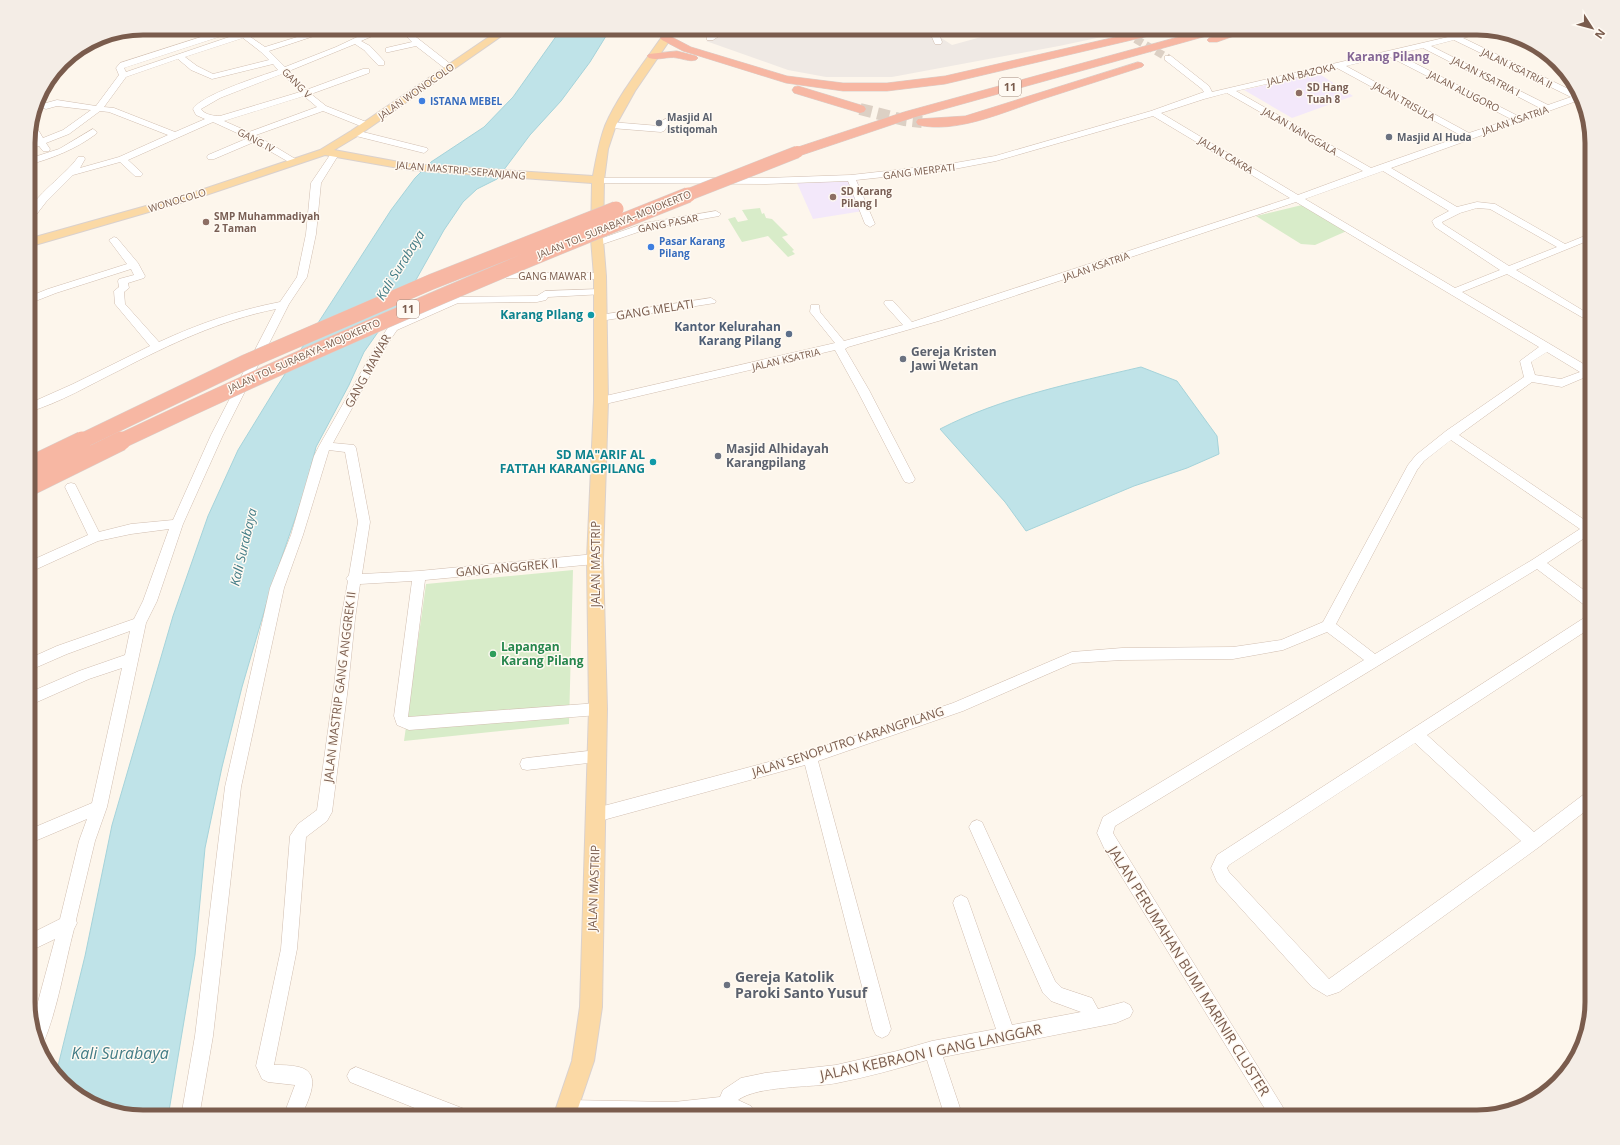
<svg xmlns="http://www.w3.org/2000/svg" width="1620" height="1145" font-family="'Open Sans',sans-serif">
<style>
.industrial{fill:#efe9e4}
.education{fill:#f3e8fa}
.green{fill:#d8ecc9}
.water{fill:#bfe3e8;stroke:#a5d3da}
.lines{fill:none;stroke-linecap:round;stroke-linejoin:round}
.minor-tunnel{stroke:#dcd0c4;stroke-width:8;stroke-dasharray:8 4;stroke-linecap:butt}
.highway-tunnel{stroke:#dcd0c4;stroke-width:12;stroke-dasharray:12 6;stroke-linecap:butt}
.minor-casing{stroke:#d1beb0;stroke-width:1}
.major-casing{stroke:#dad1cd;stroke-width:2}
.highway-casing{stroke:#dad1cd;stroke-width:1}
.minor{fill:#fff;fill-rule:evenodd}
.major{fill:#fbd9a5;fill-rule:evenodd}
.highway{fill:#f7b7a3;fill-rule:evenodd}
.highway-bridge-far2-casing{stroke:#dad1cd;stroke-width:13;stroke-linecap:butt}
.highway-bridge-far1-casing{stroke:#dad1cd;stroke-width:16;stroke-linecap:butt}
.highway-bridge-casing{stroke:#dad1cd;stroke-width:20;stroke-linecap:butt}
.highway-bridge-far2{stroke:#f7b7a3;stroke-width:12}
.highway-bridge-far1{stroke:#f7b7a3;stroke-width:15}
.highway-bridge{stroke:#f7b7a3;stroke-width:19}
.education-dot{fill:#8d6e63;stroke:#fffaf3;stroke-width:1.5}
.shop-dot{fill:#3f7fe0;stroke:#fffaf3;stroke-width:1.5}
.worship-dot{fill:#6b7280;stroke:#fffaf3;stroke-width:1.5}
.culture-dot{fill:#0f9aa8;stroke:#fffaf3;stroke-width:1.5}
.service-dot{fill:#5c6f8a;stroke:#fffaf3;stroke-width:1.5}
.leisure-dot{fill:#2e9e5b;stroke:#fffaf3;stroke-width:1.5}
.labels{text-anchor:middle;stroke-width:3;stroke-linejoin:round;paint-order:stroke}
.far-street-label{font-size:10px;fill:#7a5c4d;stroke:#fffaf3}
.far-education-label{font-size:10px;font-weight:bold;fill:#785e54;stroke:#fffaf3;text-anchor:start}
.far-shop-label{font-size:10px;font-weight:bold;fill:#366cbe;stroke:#fffaf3;text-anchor:start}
.far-worship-label{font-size:10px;font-weight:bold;fill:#5b616d;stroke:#fffaf3;text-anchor:start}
.shield{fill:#fffaf3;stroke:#a28b7f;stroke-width:1}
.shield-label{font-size:11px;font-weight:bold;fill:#7a5c4d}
.far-quarter-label{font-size:12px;font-weight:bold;fill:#846695;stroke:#fffaf3}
.street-label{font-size:12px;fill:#7a5c4d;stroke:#fffaf3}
.culture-label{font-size:12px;font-weight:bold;fill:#0d838f;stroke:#fffaf3;text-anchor:end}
.service-label{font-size:12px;font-weight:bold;fill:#4e5e75;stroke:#fffaf3;text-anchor:end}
.worship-label{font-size:12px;font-weight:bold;fill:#5b616d;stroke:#fffaf3;text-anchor:start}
.leisure-label{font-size:12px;font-weight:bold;fill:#27864d;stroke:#fffaf3;text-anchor:start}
.water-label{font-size:13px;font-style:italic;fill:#437c86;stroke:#fffaf3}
.near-street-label{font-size:14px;fill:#7a5c4d;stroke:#fffaf3}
.near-worship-label{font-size:14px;font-weight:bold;fill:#5b616d;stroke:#fffaf3;text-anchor:start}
.near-water-label{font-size:16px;font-style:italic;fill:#437c86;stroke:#fffaf3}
.rim{fill:none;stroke:#7a5c4d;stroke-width:5}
</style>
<rect width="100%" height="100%" fill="#fdf6ec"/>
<path class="industrial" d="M735,28H926L952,45L1014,28H1144L1059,46L892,77H826L788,70L706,41Z"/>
<path class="education" d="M1318,73L1353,96L1292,118L1244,90Z
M857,180L869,210L813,219L797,183Z"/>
<path class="green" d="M1302,205L1349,230L1315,245L1301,244L1256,216Z
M760,208L762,214L764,213L766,218L772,219L788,235L782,237L794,250L792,251L795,254L788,257L768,236L742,242L728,219L735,217L738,222L748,220L742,210Z
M573,570L569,724L404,741L426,584Z"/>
<path class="water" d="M562,28H611L590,62L561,101L530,135L497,179L477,189L463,202L444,230L399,310L383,325L364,352L349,385L316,447L305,490L271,588L242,687L222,767L205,848L195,955L168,1117H142L106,1111L73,1093L56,1074L85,956L112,825L173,616L208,516L238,450L276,388L391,210L415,178L431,162L484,127L513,97Z
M1141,367L1177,381L1217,436L1219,454L1187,468L1134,486L1026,531L1005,502L940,429C1002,397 1073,383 1141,367Z"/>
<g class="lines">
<path class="minor-tunnel" d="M1125,33L1168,58"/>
<path class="highway-tunnel" d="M860,109L904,120L922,122"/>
<g class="minor-casing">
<path id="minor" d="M229,28H239L245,32L257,28H269L249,36L265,47L326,28H338L269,51L285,67L336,47L372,30L385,28H403L399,30L377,34L361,41L370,46L384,61V65H378L364,50L355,44L289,71L306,90L363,69H369V73L311,94L326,106L369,123L370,125L369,127H363L323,111L256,135L297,160L298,162L294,165L254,142L214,159H208L207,157L208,155L248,138L213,122L128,160L141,172L143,174L141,176H135L120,162L73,175L46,202L36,215L31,226L28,227C28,223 28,218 28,214C31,198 68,173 78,157H84L85,159L80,168L119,157L168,135L109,112L100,111L69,134L46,143L50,149L49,151H43L39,146L28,150V144L36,141L30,130L31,122L34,123L43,138L63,130L91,110L57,106L46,109L35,105L36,101L46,103L57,100L96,106L119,75L116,68L120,63ZM234,32L238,34L126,72L124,68ZM243,38L261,52L269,60L213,74L197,66L185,57ZM178,59L191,70L212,79L273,64L278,70C261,76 201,95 193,109L196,115L205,119L175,132L114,108L104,107L126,77ZM282,74L300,92L220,116C214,116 205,115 201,109L220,98ZM304,96L317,107L249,132L224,121Z
M405,28H413L416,37L453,66V70H447L416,46L389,52H386V48L412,42L408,38Z
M722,28H731L713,40H707V36Z
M925,28H933L939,34L942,42L941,44H935L931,35Z
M1112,28H1122L1129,33L1125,35Z
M1431,28H1441L1456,35L1484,29L1493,30L1463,38L1579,94H1581L1582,99L1391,168L1457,207L1477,202L1495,204L1565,244L1592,233V239L1516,270L1592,316V323L1507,274L1462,292L1592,369V378L1588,376L1562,387L1532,382L1459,435L1592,525V536L1589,535L1547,563L1592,596V608L1587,607L1537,569L1115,826L1113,833L1116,838L1289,1117H1270L1104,848L1097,833L1103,817L1364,660L1327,632L1283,650L1233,659L1122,660L1073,663L963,711L818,761L891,1029L888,1035L882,1038L876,1035L873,1029L805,765L596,822L591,820L588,815L591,810L596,808L810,751L953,703L1072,652L1122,648L1233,647L1281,640L1323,622L1408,465L1416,455L1446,431L1524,377L1520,361L1539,347L1296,202L942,320L848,347L845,349L869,390L915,479L913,482L909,483L905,482L903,479L857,390L835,350L601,405L597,404L595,401L597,398L601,397L835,343L810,312L811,305H819L820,312L844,341L903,325L885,305L884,303L885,301H893L912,322L1290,198L1153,116L996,161L949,170L856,180L875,224L870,227L865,224L848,181L766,184L598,183L593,180L595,178H766L851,175L949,164L995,156L1151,111L1204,92L1202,89L1165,60V56H1171L1209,86L1212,92L1448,37ZM1454,40L1571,97L1548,105L1431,46ZM1423,48L1540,108L1518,116L1397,54ZM1388,56L1511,119L1469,133L1346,66ZM1337,68L1462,136L1371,168L1236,91ZM1227,93L1363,171L1298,195L1161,113L1204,99ZM1383,171L1449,211L1434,219L1432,221L1435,227L1500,270L1455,288L1305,199ZM1477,208L1490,209L1557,247L1509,266L1443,224L1442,222L1460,213ZM1547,352L1580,372L1561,379L1535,375L1531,362ZM1451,440L1580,529L1532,560L1375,654L1336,624L1417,470L1424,461Z
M666,119L670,122L664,131L661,132L611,128L607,125L611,122L659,126L663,120Z
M93,129L97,132L96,134C76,149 53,158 28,165V159L59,149Z
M355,130L427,148L428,150L424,153L352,135L351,133L352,131Z
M335,151L339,154L321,183L316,234L307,277L289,304L223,435L183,524L157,601L146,623L107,807L95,841L76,920L77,923L74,929C64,967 58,1008 43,1044L39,1046L32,1024L55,939L28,952V935L60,919L79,841L87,819L28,844V830L92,803L122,668L89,679L28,706V693L79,671L125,655L130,631L67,654L28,671V659L57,646L134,619L143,601L169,529L131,534L98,541L28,573V562L88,535L65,487L67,484L71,483L75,484L99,532L131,524L173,520L211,435L276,309C221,320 170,344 120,370C91,384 60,403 28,412V404L73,384L150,346L115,304L114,291L119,287L118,281L119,279L134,275L131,269L56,293L28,304V297L48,289L127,264L109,240L114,237L117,238L138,263L145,276L144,278L128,283L129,288L124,292L125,304L159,342C198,324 238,310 280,302L297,277L306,234L311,183L332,152Z
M716,211L721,214L719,216L647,229L597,246L592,243L594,241L645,223Z
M510,273H600L605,276L600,279L506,278L505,276L506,274Z
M600,289L604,290L605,292L604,294L548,297L546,300L537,302L458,303L397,330L386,346L333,443L354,445L356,448L370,522L362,574L419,571L595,554L600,556L601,559L600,562L595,564L425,580L408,717L598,703L603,705L605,709L603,713L598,715L409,730L397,725L394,716L412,581L360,584L355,619L348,687L332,812L327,821L306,837L297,949L274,1065C282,1065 291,1065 299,1067C324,1073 307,1102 301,1117H283L295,1085L268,1082L262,1079L256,1066L281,949L290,836L298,824L317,810L334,687L341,619L348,581L346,579L349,575L358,522L345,452L329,450L303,535L284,588L241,787L213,1036L199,1117H181L195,1036L225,787L270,588L291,535L314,456L319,446L376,346L389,326L456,297L537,296L545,291Z
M711,298L716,301L715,303L600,321L595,318L600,315Z
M1592,615V627L1427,735L1534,832L1587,792L1592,790V806L1539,847L1339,992L1327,996L1312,987L1217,882L1211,868L1217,855L1587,616ZM1415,743L1521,841L1329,979L1229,872L1227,868L1229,865Z
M597,750L602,751L604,756L602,761L597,762L527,770L522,769L520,764L522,759L527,758Z
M977,820L982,822L1055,981L1062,988L1092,998L1098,1009L1124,1002L1130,1005L1133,1011L1130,1017L1116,1023L943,1057L963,1117H945L927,1060C897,1069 867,1077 837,1083C811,1088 759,1085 738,1100L751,1106L757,1117L715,1115L700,1117H564L561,1115L558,1109L561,1103L567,1100L674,1102L720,1097L723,1090L741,1078L765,1073L836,1065L897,1051L932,1041L996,1029L953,903L955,898L961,895L967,898L969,903L1012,1025L1081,1012L1051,1001L1043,993L969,827L972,822Z
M356,1067L467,1110L469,1117H437L350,1082L347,1076L350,1070Z"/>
</g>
<g class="major-casing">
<path id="major" d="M502,28H513L359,135L334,150L410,164L593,176C596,159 599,142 605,126C619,93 648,58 668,28H678L635,91L616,125L608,149L604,180L603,239L606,276L608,401L603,559L607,709L602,1007L594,1061L575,1117H553L572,1061L580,1007L589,709L587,559L594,401V276L591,239L592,183L410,170L325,155L197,198L28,247V239L189,194L320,150L351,131Z"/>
</g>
<g class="highway-casing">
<path id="highway" d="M1155,28H1176L1170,31L945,84L887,91H843L786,83L683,51L662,40L660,38L662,36H670L691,47L787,76L843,83H887L945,76Z
M1211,28H1230L1228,30L912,118L802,155H792L791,152L792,149L904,112Z
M1236,28H1253L1251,30L1217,42H1209L1207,40L1209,38Z
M677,51L696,56L698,58L696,60C689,62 684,59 677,58C668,56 658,61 649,58L647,56L649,54Z
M1138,62L1142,63L1144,65L1142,67C1108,78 1074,89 1040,100C1004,112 956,134 918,125L916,122L918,119L965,116Z
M798,86L864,106L866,109L864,112L860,113L794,93L792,90L794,87Z"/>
</g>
<use href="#minor" class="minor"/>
<use href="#major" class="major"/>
<use href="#highway" class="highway"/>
<g class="highway-bridge-far2-casing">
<path id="highway-bridge-far2" d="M685,196L797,152"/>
</g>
<g class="highway-bridge-far1-casing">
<path id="highway-bridge-far1" d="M80,442L246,362L431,282L616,209
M119,442C306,353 495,271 688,195"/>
</g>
<g class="highway-bridge-casing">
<path id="highway-bridge" d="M28,467L82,441
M28,487L121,441"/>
</g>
<use href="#highway-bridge-far2" class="highway-bridge-far2"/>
<use href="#highway-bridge-far1" class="highway-bridge-far1"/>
<use href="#highway-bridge" class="highway-bridge"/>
</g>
<g class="education-dot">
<circle cx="1299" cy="93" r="4"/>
<circle cx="833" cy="197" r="4"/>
<circle cx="206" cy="222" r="4"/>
</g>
<g class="shop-dot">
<circle cx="422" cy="101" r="4"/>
<circle cx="651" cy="247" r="4"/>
</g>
<g class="worship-dot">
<circle cx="659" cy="123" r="4"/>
<circle cx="1389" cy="137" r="4"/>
<circle cx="903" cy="359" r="4"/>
<circle cx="718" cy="456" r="4"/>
<circle cx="727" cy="985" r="4"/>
</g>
<g class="culture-dot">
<circle cx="591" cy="315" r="4"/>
<circle cx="653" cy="462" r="4"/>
</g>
<circle class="service-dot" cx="789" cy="334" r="4"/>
<circle class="leisure-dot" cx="493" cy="654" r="4"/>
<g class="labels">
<g class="far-street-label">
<text transform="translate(1517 68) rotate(26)" y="4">JALAN KSATRIA II</text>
<text transform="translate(1301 74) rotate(-13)" y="4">JALAN BAZOKA</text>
<text transform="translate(1486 76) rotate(27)" y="4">JALAN KSATRIA I</text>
<text transform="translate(297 83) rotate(46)" y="4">GANG V</text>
<text transform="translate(416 91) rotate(-35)" y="4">JALAN WONOCOLO</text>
<text transform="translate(1464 91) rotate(27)" y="4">JALAN ALUGORO</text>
<text transform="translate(1404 101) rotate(29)" y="4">JALAN TRISULA</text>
<text transform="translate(1515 120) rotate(-19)" y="4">JALAN KSATRIA</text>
<text transform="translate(1300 131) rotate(30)" y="4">JALAN NANGGALA</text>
<text transform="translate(256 140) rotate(28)" y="4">GANG IV</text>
<text transform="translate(1226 155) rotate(31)" y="4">JALAN CAKRA</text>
<text transform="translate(461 170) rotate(5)" y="4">JALAN MASTRIP-SEPANJANG</text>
<text transform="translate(919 171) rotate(-7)" y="4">GANG MERPATI</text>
<text transform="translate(177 200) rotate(-17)" y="4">WONOCOLO</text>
<text transform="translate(668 223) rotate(-11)" y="4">GANG PASAR</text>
<text transform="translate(614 224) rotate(-22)" y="4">JALAN TOL SURABAYA–MOJOKERTO</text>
<text transform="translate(1096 266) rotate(-19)" y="4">JALAN KSATRIA</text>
<text x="555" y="280">GANG MAWAR I</text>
<text transform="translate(304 355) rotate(-24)" y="4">JALAN TOL SURABAYA–MOJOKERTO</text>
<text transform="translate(786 359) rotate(-13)" y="4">JALAN KSATRIA</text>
</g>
<g class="far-education-label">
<text x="1307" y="91">SD Hang<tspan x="1307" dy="12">Tuah 8</tspan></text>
<text x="841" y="195">SD Karang<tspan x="841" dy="12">Pilang I</tspan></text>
<text x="214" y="220">SMP Muhammadiyah<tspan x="214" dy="12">2 Taman</tspan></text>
</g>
<g class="far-shop-label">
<text x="430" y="105">ISTANA MEBEL</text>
<text x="659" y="245">Pasar Karang<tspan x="659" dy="12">Pilang</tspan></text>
</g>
<g class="far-worship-label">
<text x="667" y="121">Masjid Al<tspan x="667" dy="12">Istiqomah</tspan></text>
<text x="1397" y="141">Masjid Al Huda</text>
</g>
<g class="shield">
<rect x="999" y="78" width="22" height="18" rx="3"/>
<rect x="397" y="300" width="22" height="18" rx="3"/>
</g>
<g class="shield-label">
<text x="1010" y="91">11</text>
<text x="408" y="313">11</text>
</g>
<g class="far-quarter-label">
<text x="1388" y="61">Karang Pilang</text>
</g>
<g class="street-label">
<text transform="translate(655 310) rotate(-9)" y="4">GANG MELATI</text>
<text transform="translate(368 371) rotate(-61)" y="4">GANG MAWAR</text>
<text transform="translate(596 564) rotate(-90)" y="4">JALAN MASTRIP</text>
<text transform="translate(507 568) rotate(-5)" y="4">GANG ANGGREK II</text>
<text transform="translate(340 687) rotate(-83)" y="4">JALAN MASTRIP GANG ANGGREK II</text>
<text transform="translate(848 742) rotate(-18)" y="4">JALAN SENOPUTRO KARANGPILANG</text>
<text transform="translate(594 888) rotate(-88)" y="4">JALAN MASTRIP</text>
</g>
<g class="culture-label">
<text x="583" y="319">Karang PIlang</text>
<text x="645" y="459">SD MA"ARIF AL<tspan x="645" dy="14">FATTAH KARANGPILANG</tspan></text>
</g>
<g class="service-label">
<text x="781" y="331">Kantor Kelurahan<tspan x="781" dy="14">Karang Pilang</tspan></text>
</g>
<g class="worship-label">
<text x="911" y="356">Gereja Kristen<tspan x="911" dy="14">Jawi Wetan</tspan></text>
<text x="726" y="453">Masjid Alhidayah<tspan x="726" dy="14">Karangpilang</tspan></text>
</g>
<g class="leisure-label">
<text x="501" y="651">Lapangan<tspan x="501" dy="14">Karang Pilang</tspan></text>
</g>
<g class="water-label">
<text transform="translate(400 265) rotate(-58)" y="5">Kali Surabaya</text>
<text transform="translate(243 547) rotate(-77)" y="5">Kali Surabaya</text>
</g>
<g class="near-street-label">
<text transform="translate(1189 971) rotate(58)" y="5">JALAN PERUMAHAN BUMI MARINIR CLUSTER</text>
<text transform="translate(931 1052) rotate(-12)" y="5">JALAN KEBRAON I GANG LANGGAR</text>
</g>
<g class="near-worship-label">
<text x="735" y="982">Gereja Katolik<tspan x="735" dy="16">Paroki Santo Yusuf</tspan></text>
</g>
<g class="near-water-label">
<text x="120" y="1059">Kali Surabaya</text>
</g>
</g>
<path d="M0 0H1620V1145H0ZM143 35H1477A108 108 0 0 1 1585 143V1002A108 108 0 0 1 1477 1110H143A108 108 0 0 1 35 1002V143A108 108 0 0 1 143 35Z" fill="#f4ede6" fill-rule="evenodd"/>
<path class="rim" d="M143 35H1477A108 108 0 0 1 1585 143V1002A108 108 0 0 1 1477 1110H143A108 108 0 0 1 35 1002V143A108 108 0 0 1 143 35Z"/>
<g transform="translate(1592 28) rotate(126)" stroke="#fffaf3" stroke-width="3" paint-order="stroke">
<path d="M0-3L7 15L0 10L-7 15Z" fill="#7a5c4d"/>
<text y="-6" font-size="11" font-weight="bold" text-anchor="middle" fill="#7a5c4d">N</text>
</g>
</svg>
